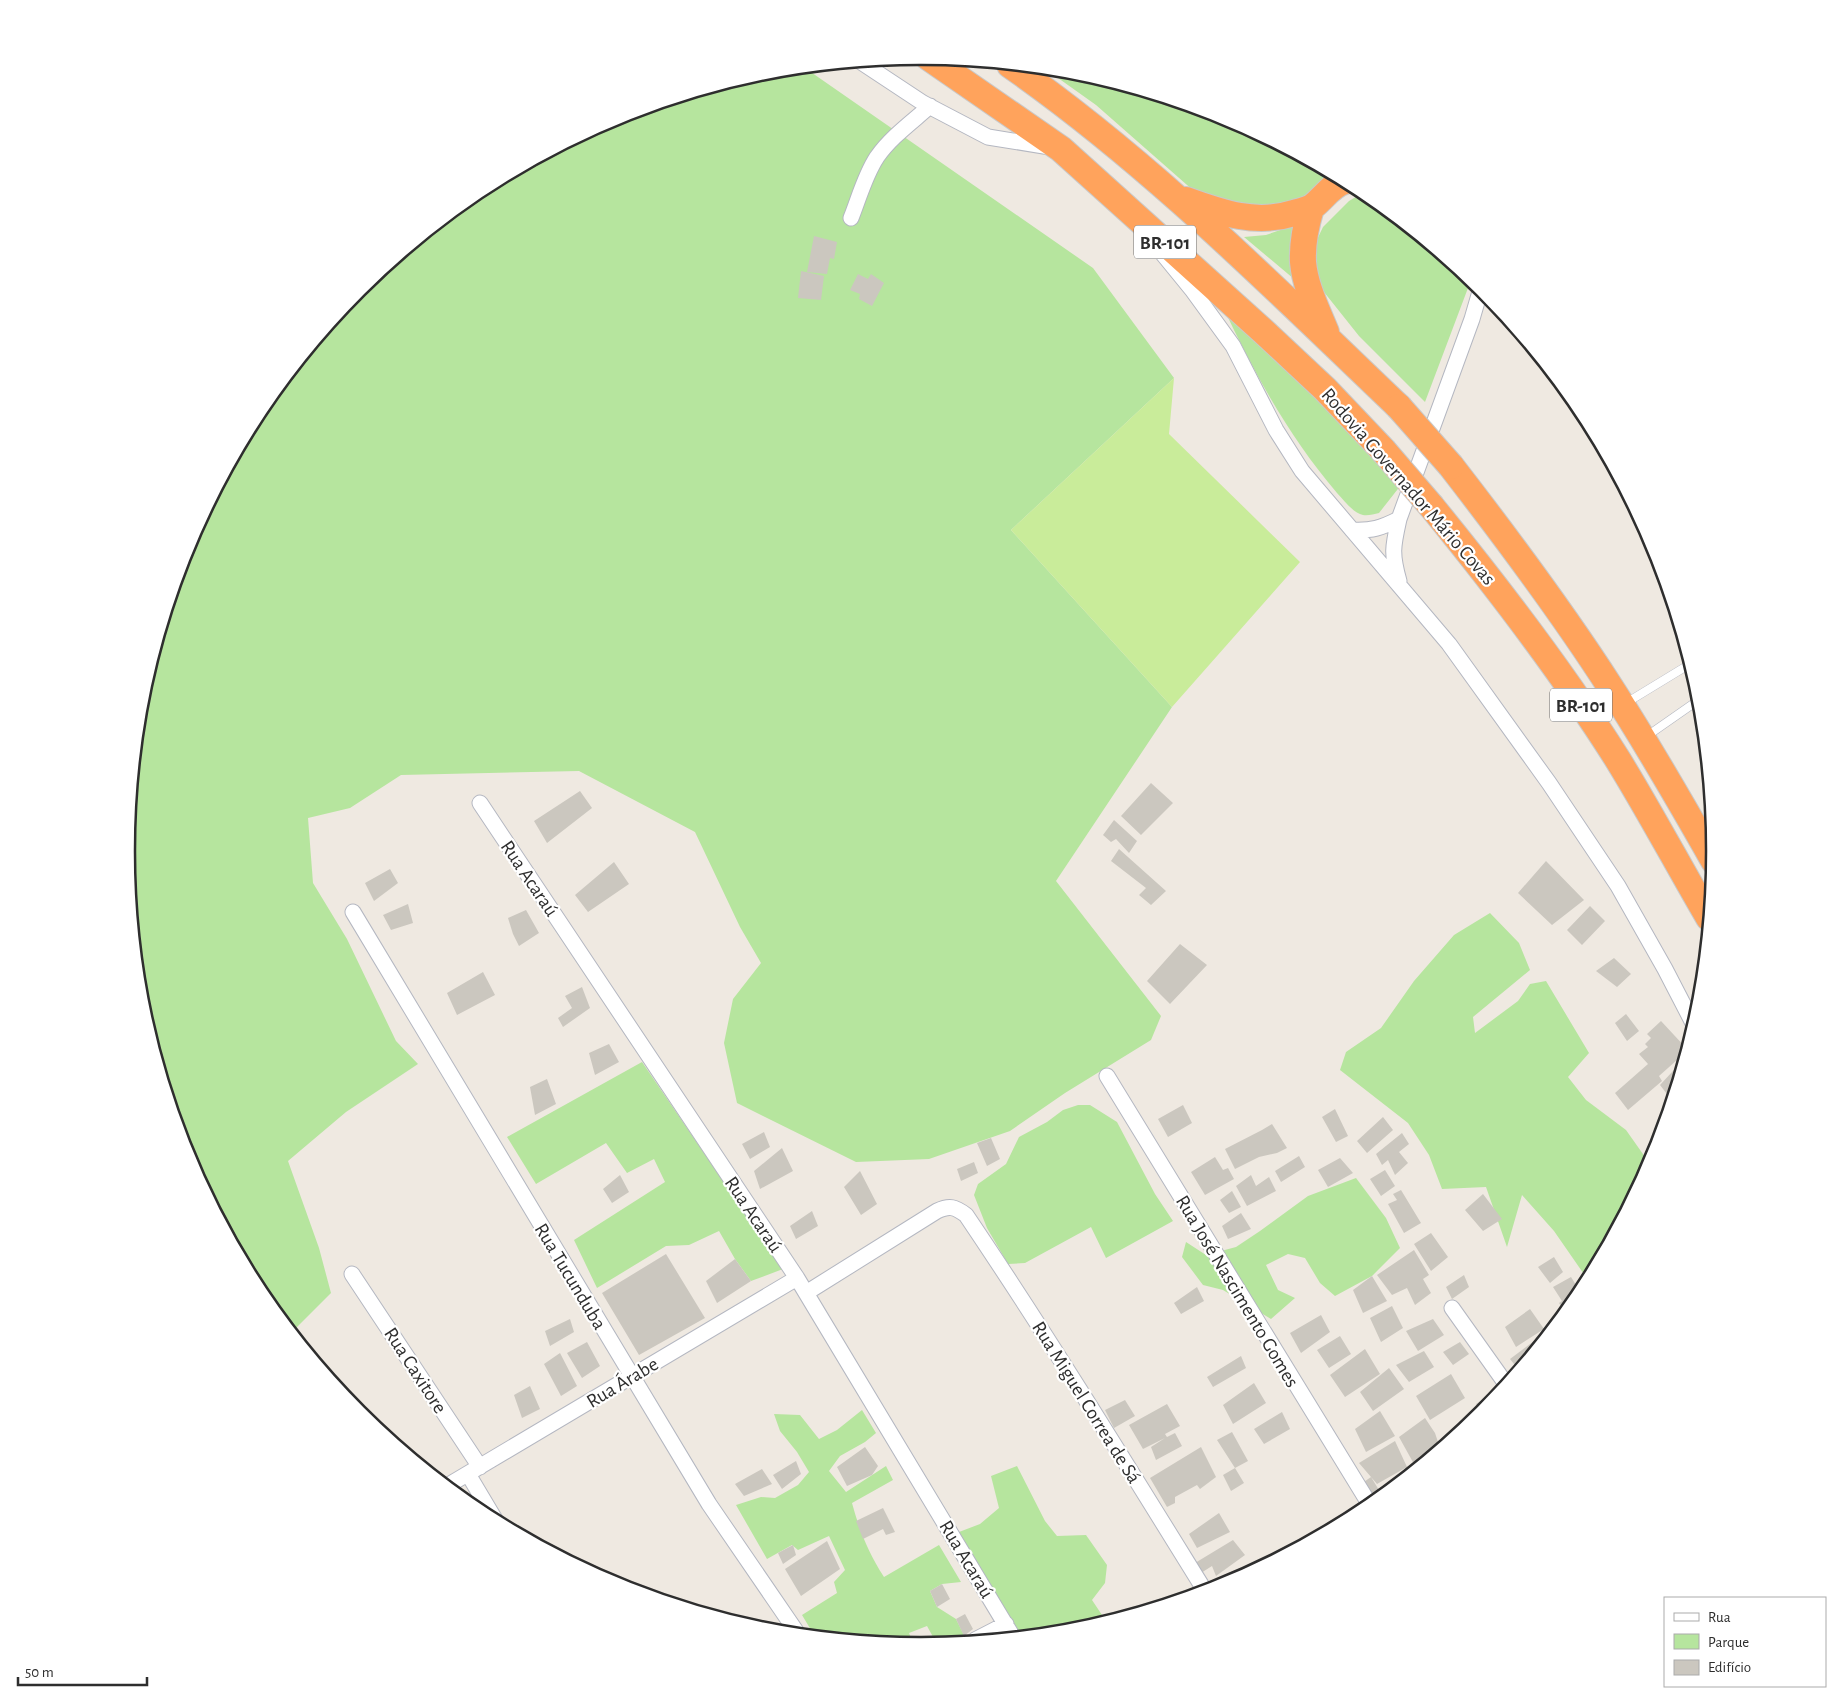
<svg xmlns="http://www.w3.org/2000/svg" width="1841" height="1702" font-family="'Alegreya Sans',sans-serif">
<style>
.green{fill:#b6e59e}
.pitch{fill:#c9ec9a}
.building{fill:#cbc7bf}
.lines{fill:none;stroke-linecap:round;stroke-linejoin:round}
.lane-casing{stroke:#b4b7c1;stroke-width:9}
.street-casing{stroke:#b4b7c1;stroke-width:17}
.highway-casing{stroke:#c9c9c9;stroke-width:28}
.lane{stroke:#fff;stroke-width:8}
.street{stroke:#fff;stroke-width:15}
.highway{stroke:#ffa35c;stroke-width:26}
.highway-bridge-casing{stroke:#c9c9c9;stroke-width:28;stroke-linecap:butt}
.highway-bridge{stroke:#ffa35c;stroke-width:26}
.labels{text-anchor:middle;stroke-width:4.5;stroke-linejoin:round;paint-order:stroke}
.shield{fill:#fff;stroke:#6d6d6d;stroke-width:1}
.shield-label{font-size:19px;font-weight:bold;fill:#2e2e2e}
.street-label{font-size:20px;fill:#2e2e2e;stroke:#fff}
.rim{fill:none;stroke:#2e2e2e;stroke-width:2.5}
</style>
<rect width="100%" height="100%" fill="#efe9e1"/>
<path class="green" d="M805,68L1093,268L1174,378L1011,530L1172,707L1056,881L1161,1016L1151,1040L1065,1093L1010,1131L929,1159L856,1162L737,1103L724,1043L733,999L761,963L740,927L695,832L579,771L401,775L350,808L308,818L313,883L347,939L396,1041L418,1064L346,1112L288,1161L319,1248L331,1293L292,1332L260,1292L186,1155L141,1006L126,851L141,696L186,547L260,409L359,289L479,190L617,117L766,71Z
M1044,68L1076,72L1225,117L1327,171L1319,186L1292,205L1239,211L1195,192L1096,105Z
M1364,192L1471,280L1425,402L1359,336L1320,287L1312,250L1323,227L1349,201Z
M1292,226L1294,232V279L1244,237L1266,235Z
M1223,307L1309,387L1401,485L1379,513C1374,514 1368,516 1363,515C1353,513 1344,500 1337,493C1289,437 1254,373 1223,307Z
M1490,913L1519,943L1530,970L1473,1017L1475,1033L1518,1001L1530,984L1546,981L1589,1053L1568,1077L1586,1100L1626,1130L1650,1164L1588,1280L1554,1231L1522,1195L1507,1247L1486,1187L1442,1189L1429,1155L1408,1123L1340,1070L1346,1052L1381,1028L1414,981L1454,935Z
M642,1062L783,1269L751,1281L735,1259L719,1231L689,1245L666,1246L597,1288L574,1240L665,1182L654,1159L627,1173L606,1143L536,1184L507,1137Z
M1078,1105H1090L1117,1122L1155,1194L1173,1221L1106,1258L1091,1227L1025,1263L1008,1264L987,1228L974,1195L978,1184L1006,1164L1019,1137L1047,1122L1063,1110Z
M1356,1178L1386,1218L1400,1248L1372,1276L1335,1296L1320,1283L1305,1258L1288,1254L1266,1265L1278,1290L1295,1298L1271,1319L1223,1290L1203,1285L1182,1257L1186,1242L1206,1255L1236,1247L1260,1231L1308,1196Z
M862,1410L876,1433L865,1442L840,1456L829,1471L846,1492L886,1466L893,1480L852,1503C860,1532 868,1552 884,1577L939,1545L961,1582L942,1584L930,1591L937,1607L956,1619L967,1641L937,1644L927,1626L909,1633L914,1645L899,1644L897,1640L892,1643L814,1635L802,1615L837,1593L834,1582L845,1570L829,1536L798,1550L792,1545L767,1559L736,1505L761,1497L775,1498L798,1485L809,1472L797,1452L780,1431L774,1414L800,1415L819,1439L837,1430Z
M1017,1466L1045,1521L1057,1536L1086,1535L1107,1565L1105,1583L1092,1600L1106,1621L1075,1631L1017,1636L961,1551L959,1532L980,1524L999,1508L991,1476Z"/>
<path class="pitch" d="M1174,378L1169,434L1300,562L1172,707L1011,530Z"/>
<path class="building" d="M814,236L837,242L834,259L830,258L827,274L807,272Z
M801,271L824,276L821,300L798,298Z
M858,274L868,279L871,274L884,283L872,306L859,299L860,294L850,290Z
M1151,783L1173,803L1141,835L1121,816Z
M580,791L592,808L547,843L534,821Z
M1114,820L1137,841L1129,853L1116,839L1111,842L1103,835Z
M1119,849L1166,891L1151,905L1139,895L1146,888L1111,861Z
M1546,861L1584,900L1552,925L1518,893Z
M614,862L629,884L588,912L575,895Z
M390,869L398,883L374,901L365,883Z
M408,904L413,923L391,930L383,915Z
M1590,906L1605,921L1582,945L1567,930Z
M526,910L539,933L519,946L513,934L508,918Z
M1180,944L1207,965L1170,1004L1147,981Z
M1614,958L1631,974L1617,987L1596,971Z
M483,972L495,995L457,1015L447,993Z
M582,987L590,1008L563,1027L558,1018L572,1008L565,996Z
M1626,1014L1639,1031L1627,1041L1615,1023Z
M1661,1021L1687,1049L1686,1052L1659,1076L1662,1081L1628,1110L1615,1093L1648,1064L1639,1054L1648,1047L1645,1044L1651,1038L1647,1034Z
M609,1044L619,1062L595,1075L589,1053Z
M1684,1059L1673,1095L1670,1098L1660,1085Z
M547,1079L556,1104L535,1115L530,1087Z
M1183,1105L1192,1123L1168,1137L1158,1119Z
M1335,1109L1348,1136L1336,1142L1322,1117Z
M1383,1117L1393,1130L1367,1153L1357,1141Z
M1272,1124L1287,1148L1277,1153L1259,1157L1235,1169L1225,1149L1262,1130Z
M764,1132L770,1147L750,1159L742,1144Z
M1402,1133L1409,1144L1399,1152L1408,1163L1395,1175L1388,1160L1382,1165L1376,1154Z
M991,1138L1000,1159L987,1166L977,1143Z
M782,1148L793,1171L760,1189L754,1171Z
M1299,1156L1305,1167L1281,1182L1275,1171Z
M1215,1157L1223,1170L1228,1168L1234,1179L1205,1195L1191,1172Z
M1340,1158L1353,1173L1328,1187L1318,1170Z
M974,1162L978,1173L961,1181L957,1169Z
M1385,1170L1395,1186L1381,1196L1370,1179Z
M860,1171L877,1204L861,1215L844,1187Z
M620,1175L629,1192L612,1203L603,1189Z
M1251,1175L1256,1186L1269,1177L1276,1191L1247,1206L1236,1186Z
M1401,1190L1421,1223L1404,1233L1388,1204L1397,1200L1393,1194Z
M1232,1191L1241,1207L1229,1213L1220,1200Z
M1483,1194L1502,1219L1483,1231L1465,1210Z
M812,1211L818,1226L796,1239L790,1226Z
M1241,1213L1251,1229L1228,1239L1222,1226Z
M1431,1233L1448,1257L1431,1271L1414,1244Z
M1414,1250L1429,1275L1423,1279L1431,1293L1415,1305L1407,1288L1392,1295L1377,1275Z
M666,1254L705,1318L639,1355L602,1293Z
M1554,1257L1563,1272L1550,1283L1538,1267Z
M735,1259L751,1281L717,1303L706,1281Z
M1464,1275L1469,1287L1452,1299L1446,1287Z
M1372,1276L1387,1301L1363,1313L1353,1290Z
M1571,1277L1581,1293L1566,1312L1559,1303L1562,1301L1553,1287Z
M1197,1287L1204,1301L1181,1314L1174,1303Z
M1392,1306L1403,1328L1381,1342L1370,1318Z
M1530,1309L1544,1329L1516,1347L1505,1327Z
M1321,1315L1330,1332L1301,1353L1290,1333Z
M570,1319L574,1332L550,1346L545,1331Z
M1433,1319L1444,1335L1418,1351L1406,1331Z
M1542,1335L1544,1338L1518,1369L1510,1359Z
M1340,1336L1351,1354L1329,1368L1317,1350Z
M587,1342L600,1366L582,1378L567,1353Z
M1460,1342L1469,1354L1453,1365L1443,1352Z
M1365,1349L1380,1374L1345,1397L1330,1375Z
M1424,1351L1434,1367L1409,1382L1396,1365Z
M560,1353L577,1386L561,1396L544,1364Z
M1241,1356L1246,1368L1213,1387L1207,1377Z
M1389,1368L1404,1389L1373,1411L1360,1392Z
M1451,1374L1465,1398L1430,1420L1416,1396Z
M1254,1383L1266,1403L1233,1424L1223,1405Z
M530,1386L540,1409L522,1418L514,1395Z
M1500,1388L1501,1390L1482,1413L1476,1404Z
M1125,1400L1135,1416L1114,1428L1105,1410Z
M1167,1404L1180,1426L1165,1434L1167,1437L1175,1433L1182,1446L1156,1460L1151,1447L1165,1438L1143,1449L1129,1425Z
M1380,1411L1395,1436L1366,1452L1355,1429Z
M1282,1412L1290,1429L1264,1444L1254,1429Z
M1425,1418L1435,1433L1440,1448L1414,1464L1399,1437Z
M1232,1432L1248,1461L1235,1468L1217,1440Z
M1395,1441L1407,1467L1377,1484L1359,1463Z
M865,1447L878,1466L872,1475L847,1486L837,1467Z
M1201,1447L1216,1477L1200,1489L1197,1485L1175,1497V1503L1167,1507L1150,1478Z
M796,1461L801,1474L782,1489L773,1475Z
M1235,1468L1244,1483L1231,1491L1223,1475Z
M762,1469L772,1484L744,1496L735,1484Z
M1371,1477L1382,1495L1374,1502L1361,1484Z
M883,1508L895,1532L886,1535L883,1529L863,1539L856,1521Z
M1219,1513L1230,1532L1197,1548L1189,1534Z
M1233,1540L1245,1555L1216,1576L1212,1566L1201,1573L1195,1563Z
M827,1541L840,1569L801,1596L785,1569Z
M793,1545L796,1555L783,1564L778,1553Z
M942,1584L950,1599L937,1607L930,1591Z
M965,1614L973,1629L964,1636L956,1619Z"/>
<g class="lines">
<g class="lane-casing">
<path id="lane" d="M1626,703L1690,664
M1647,736L1700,699"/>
</g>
<g class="street-casing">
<path id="street" d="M861,62L923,103L988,137L1050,147
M851,218C859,198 865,175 877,157C891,137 912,122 930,106
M1162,253L1193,291L1233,346L1276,430L1302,471L1449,644L1549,783L1618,886L1665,969L1694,1025
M1352,530C1372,531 1381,528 1399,519
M1399,581C1391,553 1393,546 1399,519L1472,319L1481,288
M480,803L797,1278L1013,1637
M353,912L709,1504L798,1634
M1107,1076L1370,1505
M352,1274L480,1467
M806,1293L937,1211C950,1205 955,1207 966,1215C1049,1338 1127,1465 1205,1591
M1452,1308L1506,1384
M468,1474L496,1521
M447,1486L797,1278
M975,1640L1006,1624"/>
</g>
<g class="highway-casing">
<path id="highway" d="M928,57L1061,149L1263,331L1325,389L1383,450
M1010,65C1152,164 1274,288 1399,407
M1186,200C1222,213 1256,225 1294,213C1300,211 1307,210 1312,207C1324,198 1331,185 1345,181
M1311,208C1306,225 1302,243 1303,262C1305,286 1317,310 1326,332
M1451,466C1506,537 1560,609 1609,685C1646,742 1680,801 1714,861
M1432,507C1498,588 1562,671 1618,760C1650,812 1678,865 1709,918"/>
</g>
<use href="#lane" class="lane"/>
<use href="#street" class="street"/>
<use href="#highway" class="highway"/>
<g class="highway-bridge-casing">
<path id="highway-bridge" d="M1399,407L1451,466
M1383,450L1432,507"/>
</g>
<use href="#highway-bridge" class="highway-bridge"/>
</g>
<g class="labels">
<g class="shield">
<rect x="1134" y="225.5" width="62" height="33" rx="4"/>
<rect x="1550" y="688.5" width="62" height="33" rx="4"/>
</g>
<g class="shield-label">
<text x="1165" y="249">BR-101</text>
<text x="1581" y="712">BR-101</text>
</g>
<g class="street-label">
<text transform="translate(1409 486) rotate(49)" y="7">Rodovia Governador Mário Covas</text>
<text transform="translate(530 878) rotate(56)" y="7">Rua Acaraú</text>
<text transform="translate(754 1214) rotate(56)" y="7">Rua Acaraú</text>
<text transform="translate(571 1276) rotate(59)" y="7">Rua Tucunduba</text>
<text transform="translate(1238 1291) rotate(59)" y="7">Rua José Nascimento Gomes</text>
<text transform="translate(416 1370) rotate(57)" y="7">Rua Caxitore</text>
<text transform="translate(622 1382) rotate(-31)" y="7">Rua Árabe</text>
<text transform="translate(1087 1402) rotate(58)" y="7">Rua Miguel Correa de Sá</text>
<text transform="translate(967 1559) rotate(59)" y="7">Rua Acaraú</text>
</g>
</g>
<path d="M0 0H1841V1702H0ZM920 65H921A785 785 0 0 1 1706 850V852A785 785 0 0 1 921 1637H920A785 785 0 0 1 135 852V850A785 785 0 0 1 920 65Z" fill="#fff" fill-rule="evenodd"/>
<path class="rim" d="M920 65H921A785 785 0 0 1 1706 850V852A785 785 0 0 1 921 1637H920A785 785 0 0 1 135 852V850A785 785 0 0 1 920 65Z"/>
<rect x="1664" y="1597" width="162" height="90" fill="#ffffff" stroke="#ababab"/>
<rect x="1674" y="1613" width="25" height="8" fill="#ffffff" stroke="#ababab"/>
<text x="1708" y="1622" font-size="15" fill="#2e2e2e">Rua</text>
<rect x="1674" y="1634" width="25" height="15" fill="#b6e59e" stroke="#ababab"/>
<text x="1708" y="1647" font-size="15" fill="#2e2e2e">Parque</text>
<rect x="1674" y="1660" width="25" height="15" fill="#cbc7bf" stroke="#ababab"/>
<text x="1708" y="1672" font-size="15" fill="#2e2e2e">Edifício</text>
<path d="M18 1677v8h129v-8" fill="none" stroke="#2e2e2e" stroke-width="2.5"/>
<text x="25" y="1677" font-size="15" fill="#2e2e2e" stroke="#ffffff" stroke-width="4" paint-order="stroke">50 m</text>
</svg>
